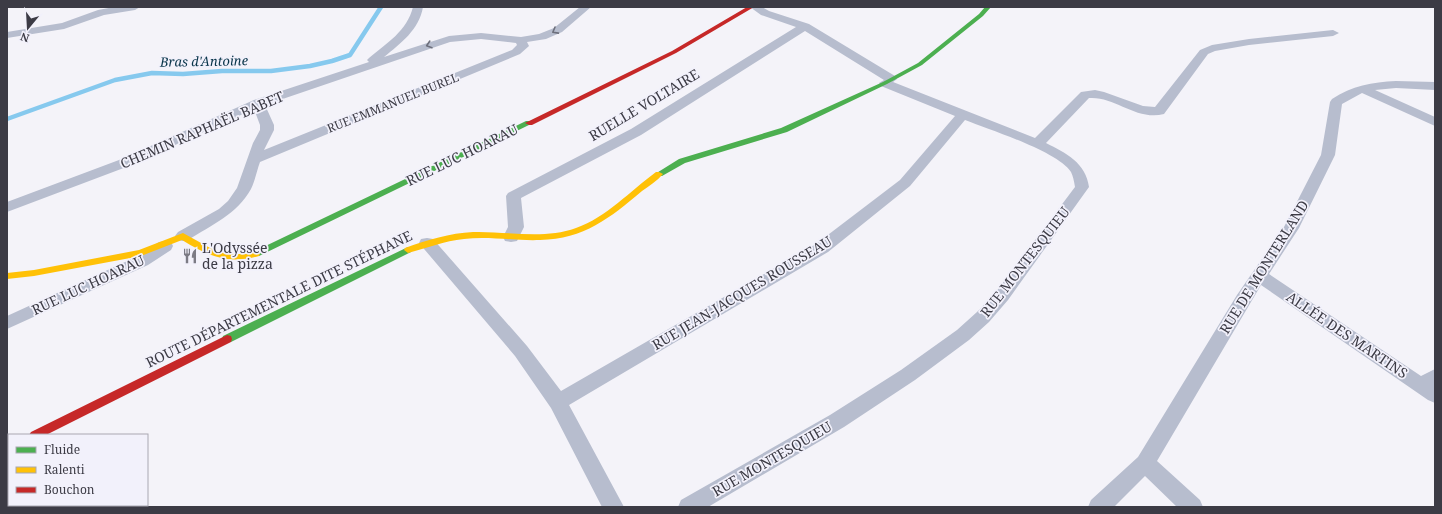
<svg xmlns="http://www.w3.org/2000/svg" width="1442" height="514" font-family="'Noto Serif',serif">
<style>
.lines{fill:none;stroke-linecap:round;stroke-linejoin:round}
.stream{stroke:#86c9ee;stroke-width:4.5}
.street{fill:#b7bdce;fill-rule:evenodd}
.fast{fill:#4caf50;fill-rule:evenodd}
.slow{fill:#ffc107;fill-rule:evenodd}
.jam{fill:#c62828;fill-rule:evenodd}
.oneway{stroke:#6d6f7c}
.labels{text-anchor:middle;stroke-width:3.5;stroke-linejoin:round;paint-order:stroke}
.far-street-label{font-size:12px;fill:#3c3b45;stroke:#f2f1fb}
.far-water-label{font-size:13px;font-style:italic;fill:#083449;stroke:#f2f1fb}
.street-label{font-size:14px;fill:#3c3b45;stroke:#f2f1fb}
.poi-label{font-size:14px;fill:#3c3b45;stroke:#f2f1fb;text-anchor:start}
</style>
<rect width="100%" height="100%" fill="#f4f3f9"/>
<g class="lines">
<path class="stream" d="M7,119L115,80L152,73L183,74L222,71H271L310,66L332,61L350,55L381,7"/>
<path class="street" d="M114,7H140L135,10L104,15L64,29L7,38V32L62,23L98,10Z
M413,7H423C419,30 401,43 384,57L449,36L481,33L521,37L539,34L554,28L580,7H591L562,32L546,39L527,42L529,46L520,54L260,162C257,170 255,181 251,189C237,214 212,225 188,240L183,241L178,240L175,236L178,232L219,209L228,201L237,188L253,143L260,130V125L254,109L129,166L7,212V202L119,160L254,100L369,62L367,60L369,58C387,43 407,31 413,7ZM481,39L516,43L517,45L512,50L264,150L274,130V125L265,105L450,42Z
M750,7H762L769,11L809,24L895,76L897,79L893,82L1035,138L1081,92L1095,90L1104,92L1143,106L1155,107L1200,50L1212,45L1249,39L1333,30L1339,33L1333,36L1249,45L1215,51L1208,54L1164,114C1136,121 1115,96 1089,98L1046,143C1066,153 1086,163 1089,187L1008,300L989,322L969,340L915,380L844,427L708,507H678L681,500L830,415L901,370L957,330L977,312L996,292L1075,187C1074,181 1073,176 1071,172C1057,151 990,130 965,120L910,186L828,252L569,405L624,507H602L551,408L515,356L419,243L421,239L427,238L433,239L527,346L561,391L816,244L900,180L955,116L881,86L879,83L884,80L805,31L641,135L521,198L524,227L517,241L511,242L505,241L503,237L508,227L506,196L508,193L631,129L796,27L761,15Z
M1396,81L1435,82V90L1396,88L1375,90L1435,117V126L1362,93L1342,104L1335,155L1299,228L1269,274L1421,376L1435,369V403L1428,400L1261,285L1157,461L1200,500L1203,507H1177L1145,476L1114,507H1088L1091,500L1138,457L1237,295L1284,227L1321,155L1330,102L1332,99C1352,86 1372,82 1396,81Z
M165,241L171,242L173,246L171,250L148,265L7,329V316L136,257L159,242Z"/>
<path class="fast" d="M985,7H991L983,16L922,65L887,84L787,132L685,163L662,176H659L655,174L679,159L781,128L883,82L918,63L979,14Z
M526,121H529L533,123L259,256H253L252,254L253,252Z
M408,247L411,248L412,250L411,252L231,342H223L222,339L223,336Z
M9,443V453L7,454V444Z"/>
<path class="slow" d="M656,172H659L663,174C657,181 649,186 642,191C610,218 584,239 540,240C515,241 489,236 464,239C444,241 427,248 408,253L404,250L405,248C427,240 450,233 473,232C507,231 543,240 576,228C607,217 630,191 656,172Z
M183,233L212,249L227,254H246L256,251L260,254L259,256C228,265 208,256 182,240L141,256L34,276L7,279V273L34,270L139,250Z"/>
<path class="jam" d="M747,7H754L676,53L532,125H529L525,123L672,51Z
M227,335L231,336L232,339L231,342L46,435H29L31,432Z"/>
</g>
<defs><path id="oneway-chevron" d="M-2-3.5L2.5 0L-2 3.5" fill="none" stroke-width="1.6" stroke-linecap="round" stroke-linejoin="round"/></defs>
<g class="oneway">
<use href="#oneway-chevron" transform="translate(555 31) rotate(151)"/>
<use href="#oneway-chevron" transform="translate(429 45) rotate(162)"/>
</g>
<defs>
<g id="restaurant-bare" transform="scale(1.2)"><path d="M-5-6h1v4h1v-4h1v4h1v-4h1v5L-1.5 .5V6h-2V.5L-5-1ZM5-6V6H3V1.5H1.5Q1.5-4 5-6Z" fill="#7c7b84" stroke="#f2f1fb" stroke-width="2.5" paint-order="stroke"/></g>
</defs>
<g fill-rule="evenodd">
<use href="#restaurant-bare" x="190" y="256"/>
</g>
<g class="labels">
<g class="far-street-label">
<text transform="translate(393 103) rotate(-22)" y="4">RUE EMMANUEL BUREL</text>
</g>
<g class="far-water-label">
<text transform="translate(204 61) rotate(-1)" y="5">Bras d'Antoine</text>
</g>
<g class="street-label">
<text transform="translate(644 105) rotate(-31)" y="5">RUELLE VOLTAIRE</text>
<text transform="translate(202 130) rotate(-23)" y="5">CHEMIN RAPHAËL BABET</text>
<text transform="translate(462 155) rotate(-26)" y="5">RUE LUC HOARAU</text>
<text transform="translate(1025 262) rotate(-52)" y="5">RUE MONTESQUIEU</text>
<text transform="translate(1264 267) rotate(-58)" y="5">RUE DE MONTERLAND</text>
<text transform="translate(88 285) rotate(-25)" y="5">RUE LUC HOARAU</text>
<text transform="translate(742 293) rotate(-31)" y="5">RUE JEAN-JACQUES ROUSSEAU</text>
<text transform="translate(279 299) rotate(-26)" y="5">ROUTE DÉPARTEMENTALE DITE STÉPHANE</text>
<text transform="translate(1347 335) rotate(34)" y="5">ALLÉE DES MARTINS</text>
<text transform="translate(772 459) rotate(-30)" y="5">RUE MONTESQUIEU</text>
</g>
<g class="poi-label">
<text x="202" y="253">L'Odyssée<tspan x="202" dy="16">de la pizza</tspan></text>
</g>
</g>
<rect width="1442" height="514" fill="none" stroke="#3c3b45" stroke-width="16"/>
<rect x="8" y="434" width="140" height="72" fill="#f2f1fb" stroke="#a9a8b2"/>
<rect x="16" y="447" width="20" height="6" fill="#4caf50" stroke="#a9a8b2"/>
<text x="44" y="454" font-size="12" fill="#3c3b45">Fluide</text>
<rect x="16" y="467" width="20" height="6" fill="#ffc107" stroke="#a9a8b2"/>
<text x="44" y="474" font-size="12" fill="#3c3b45">Ralenti</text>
<rect x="16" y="487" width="20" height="6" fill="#c62828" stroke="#a9a8b2"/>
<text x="44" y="494" font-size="12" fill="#3c3b45">Bouchon</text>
<g transform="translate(28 28) rotate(198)" stroke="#f2f1fb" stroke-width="3" paint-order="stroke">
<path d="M0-3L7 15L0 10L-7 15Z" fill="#3c3b45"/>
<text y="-6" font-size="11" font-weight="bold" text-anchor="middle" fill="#3c3b45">N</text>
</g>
</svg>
